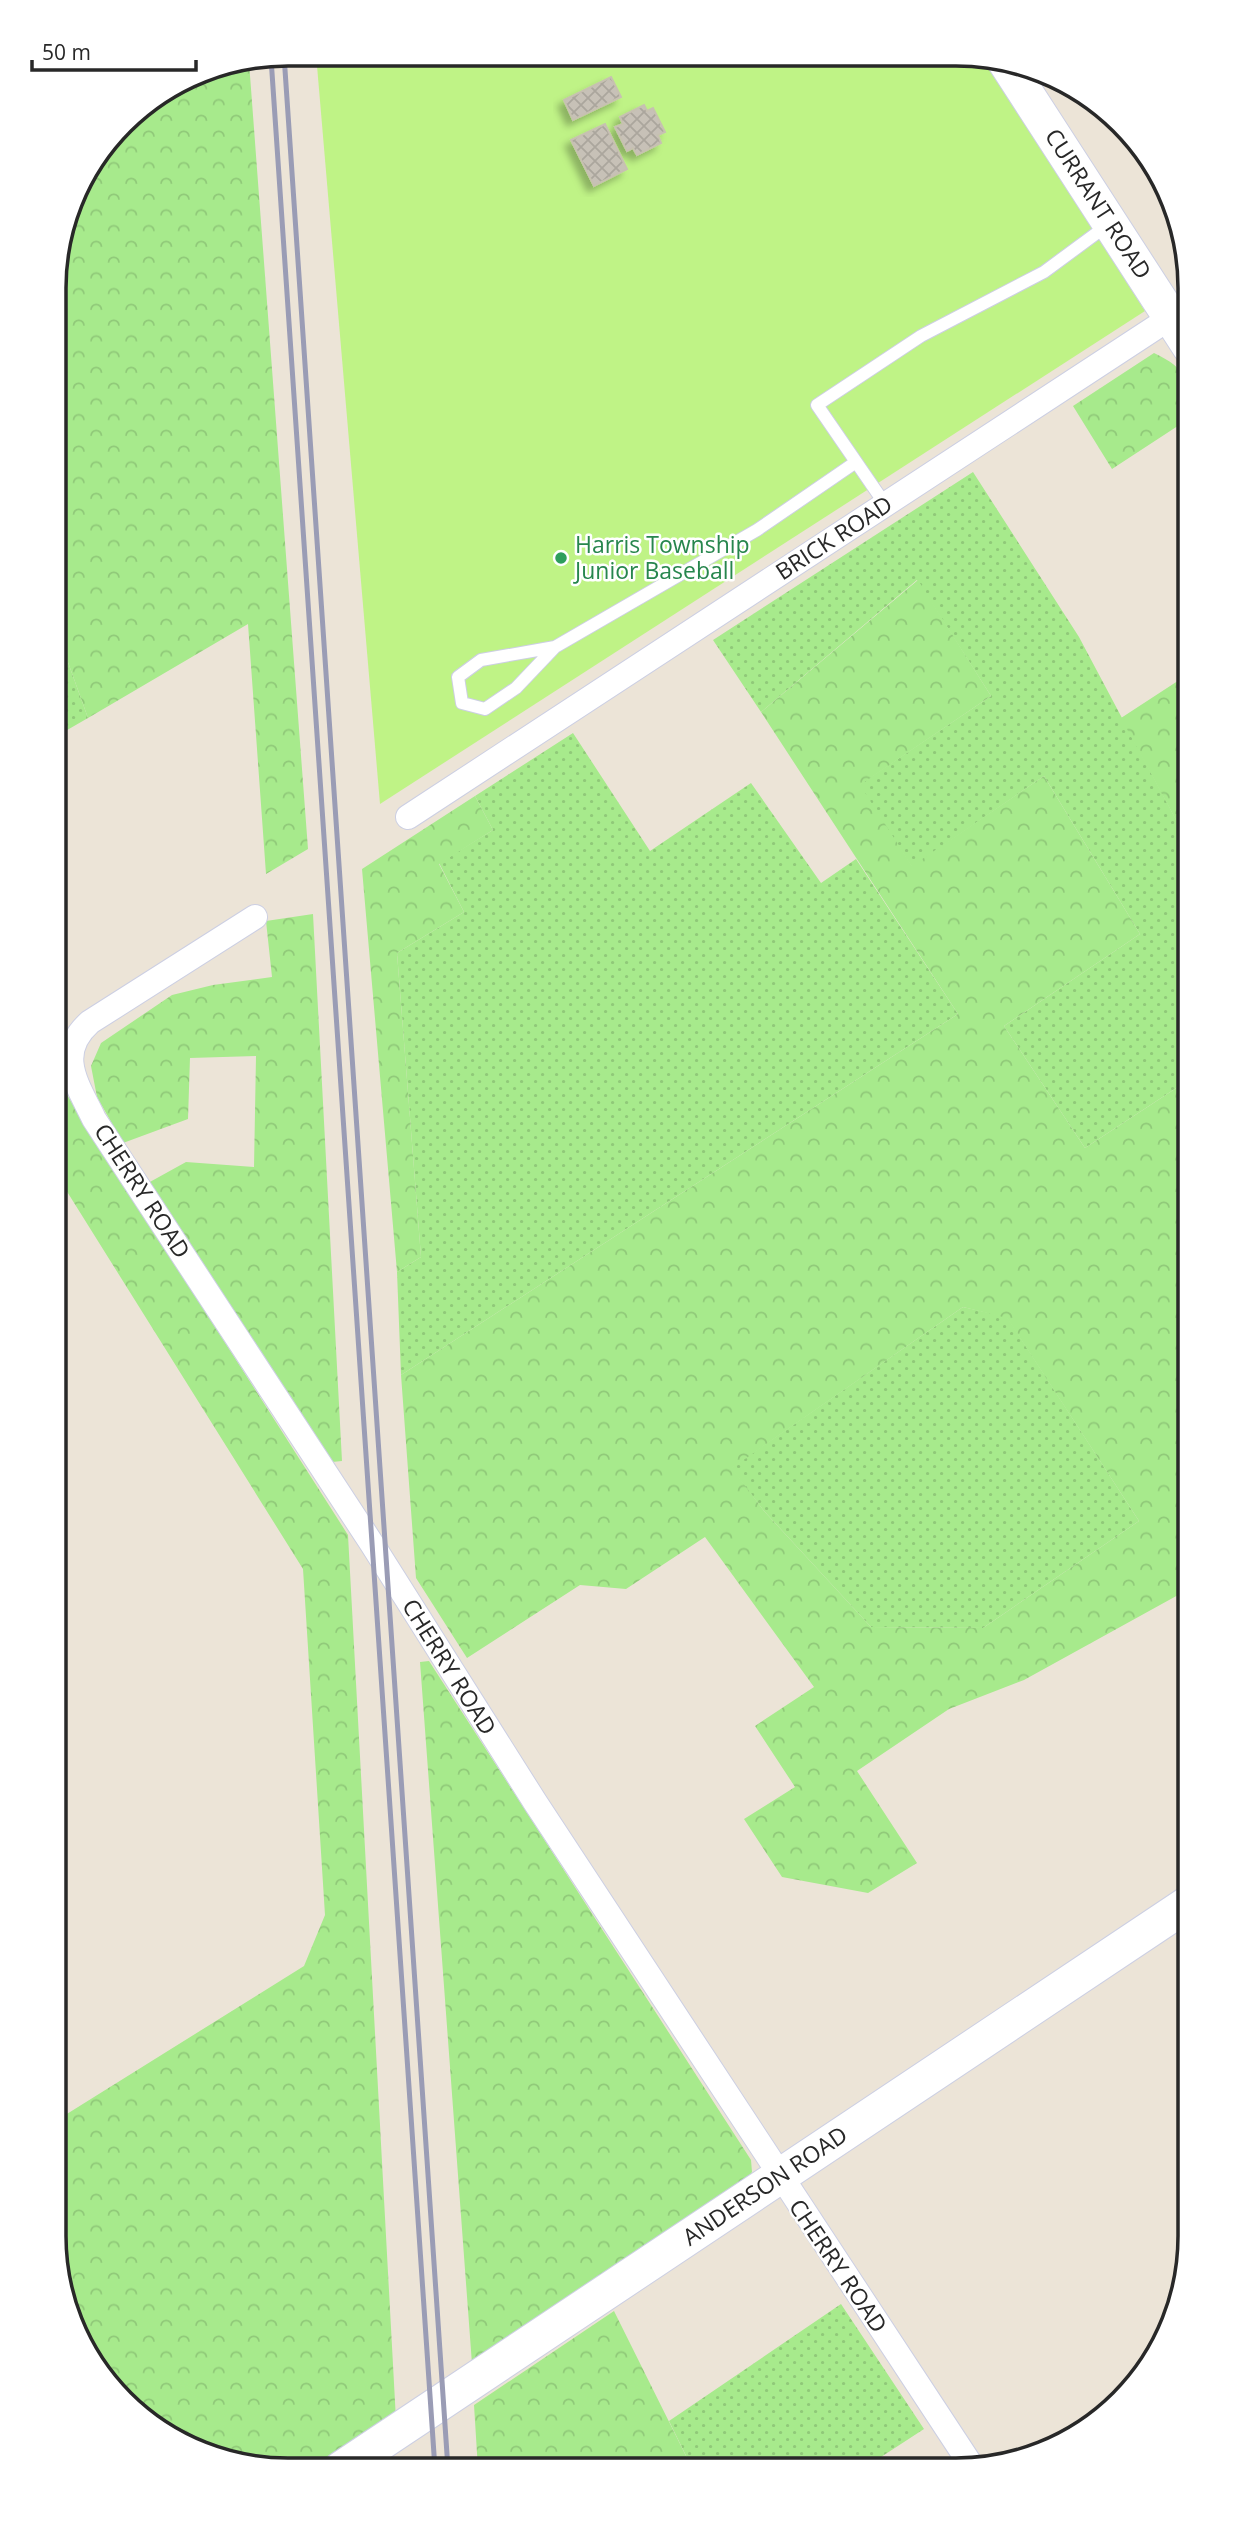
<svg xmlns="http://www.w3.org/2000/svg" width="1244" height="2525" font-family="'Open Sans',sans-serif">
<style>
.grass{fill:url(#grass-dots)}
.forest{fill:url(#forest-crowns);fill-rule:evenodd}
.pitch{fill:#bff386}
.building{fill:url(#building-cross-hatch);stroke:#c7c1b1;stroke-width:2;filter:url(#shadow)}
.lines{fill:none;stroke-linecap:round;stroke-linejoin:round}
.lane-casing{stroke:#cccfe3;stroke-width:14}
.street-casing{stroke:#cccfe3;stroke-width:26}
.secondary-casing{stroke:#cccfe3;stroke-width:37}
.lane{stroke:#fff;stroke-width:12}
.street{stroke:#fff;stroke-width:24}
.secondary{stroke:#fff;stroke-width:35}
.rail{stroke:#9a9cb5;stroke-width:5}
.leisure-dot{fill:#2e9e5b;stroke:#fff;stroke-width:2.5}
.labels{text-anchor:middle;stroke-width:5;stroke-linejoin:round;paint-order:stroke}
.street-label{font-size:23px;fill:#282828;stroke:#fff}
.leisure-label{font-size:23px;fill:#27864d;stroke:#fff;text-anchor:start}
.rim{fill:none;stroke:#282828;stroke-width:3.5}
</style>
<defs>
<pattern id="grass-dots" width="8" height="8" patternUnits="userSpaceOnUse" patternTransform="scale(1.75)"><rect width="8" height="8" fill="#a7ea8c"/><path d="M2 2h.1M6 6h.1" fill="none" stroke="#90c979" stroke-width="1.8" stroke-linecap="round"/></pattern>
<pattern id="forest-crowns" width="20" height="18" patternUnits="userSpaceOnUse" patternTransform="scale(1.75)"><rect width="20" height="18" fill="#a7ea8c"/><path d="M2 6a3 3 0 1 1 6 0M12 15a3 3 0 1 1 6 0" fill="none" stroke="#90c979"/></pattern>
<pattern id="building-cross-hatch" width="8" height="8" patternUnits="userSpaceOnUse" patternTransform="scale(1.75)"><rect width="8" height="8" fill="#c7c1b7"/><path d="M0 0l8 8M0 8l8-8" fill="none" stroke="#aba69d"/></pattern>
<filter id="shadow"><feDropShadow dx="-6" dy="6" stdDeviation="3.5" flood-color="#0004"/></filter>
</defs>
<rect width="100%" height="100%" fill="#ece4d7"/>
<path class="grass" d="M973,472L1079,637L1190,846V1079L1085,1148L1004,1026L1140,934L1044,776L912,867L859,785L991,696L917,580L761,712L713,640Z
M55,626L88,718L55,737Z
M573,733L650,851L751,783L821,883L856,859L958,1014L401,1375L397,1272L421,1257L397,953L464,912L439,863L493,830L475,796Z
M963,1307L1007,1317L1139,1521L983,1628L871,1627L764,1511L731,1468Z
M841,2304L924,2429L861,2470H693L669,2421Z"/>
<path class="forest" d="M249,62L308,849L266,874L248,624L88,718L55,626V273L78,185L134,113L199,72Z
M1154,353C1188,369 1190,382 1190,418L1112,469L1073,406Z
M918,580L991,696L860,785L912,866L1044,776L1140,934L1004,1026L1085,1148L1190,1079L1189,1589L1024,1680L949,1709L857,1771L917,1863L868,1893L782,1877L744,1819L795,1787L755,1726L814,1687L705,1537L626,1589L580,1585L467,1658L416,1578L401,1375L958,1014L761,712ZM963,1307L1007,1318L1139,1521L983,1628L871,1627L764,1511L732,1468Z
M1190,673V846L1121,718Z
M475,796L493,830L439,864L464,912L397,953L421,1257L397,1272L362,869Z
M313,914L342,1461L332,1462L148,1183L186,1162L254,1167L256,1056L190,1058L188,1119L123,1143L97,1097L91,1066L101,1043L172,995L213,985L272,977L266,921Z
M55,1076L348,1535L396,2420L321,2469H258L185,2447L134,2413L67,2311L54,2236V2122L304,1966L325,1915L303,1569L61,1182L55,1186Z
M429,1661L751,2160L752,2172L739,2191L472,2364L420,1662Z
M614,2311L693,2470L478,2469L474,2405Z"/>
<path class="pitch" d="M316,54L985,59L1145,311L380,804Z"/>
<path class="building" d="M611,77L621,97L573,120L564,100Z
M644,105L647,111L653,108L665,132L658,135L661,143L637,155L633,148L627,151L615,127L623,124L620,117Z
M605,124L627,169L594,186L571,140Z"/>
<g class="lines">
<g class="lane-casing">
<path id="lane" d="M885,504L817,405L921,336L1044,272L1109,224
M555,647L481,660L458,677L462,703L485,709L516,688L555,647L757,530L856,462"/>
</g>
<g class="street-casing">
<path id="street" d="M408,817L1170,318
M255,917L90,1022C54,1054 78,1085 94,1119L372,1544L535,1802L973,2468"/>
</g>
<g class="secondary-casing">
<path id="secondary" d="M1005,61L1190,347
M341,2469L1189,1903"/>
</g>
<use href="#lane" class="lane"/>
<use href="#street" class="street"/>
<use href="#secondary" class="secondary"/>
<path class="rail" d="M284,55L448,2469
M271,58L435,2469"/>
</g>
<circle class="leisure-dot" cx="561" cy="558" r="7"/>
<g class="labels">
<g class="street-label">
<text transform="translate(1098 204) rotate(57)" y="8">CURRANT ROAD</text>
<text transform="translate(834 538) rotate(-33)" y="8">BRICK ROAD</text>
<text transform="translate(142 1191) rotate(57)" y="8">CHERRY ROAD</text>
<text transform="translate(449 1667) rotate(58)" y="8">CHERRY ROAD</text>
<text transform="translate(765 2186) rotate(-34)" y="8">ANDERSON ROAD</text>
<text transform="translate(838 2266) rotate(56)" y="8">CHERRY ROAD</text>
</g>
<g class="leisure-label">
<text x="575" y="553">Harris Township<tspan x="575" dy="26">Junior Baseball</tspan></text>
</g>
</g>
<path d="M0 0H1244V2525H0ZM288 66H956A222 222 0 0 1 1178 288V2236A222 222 0 0 1 956 2458H288A222 222 0 0 1 66 2236V288A222 222 0 0 1 288 66Z" fill="#fff" fill-rule="evenodd"/>
<path class="rim" d="M288 66H956A222 222 0 0 1 1178 288V2236A222 222 0 0 1 956 2458H288A222 222 0 0 1 66 2236V288A222 222 0 0 1 288 66Z"/>
<path d="M32 60v10h164v-10" fill="none" stroke="#282828" stroke-width="3.5"/>
<text x="42" y="60" font-size="21" fill="#282828" stroke="#ffffff" stroke-width="5" paint-order="stroke">50 m</text>
</svg>
